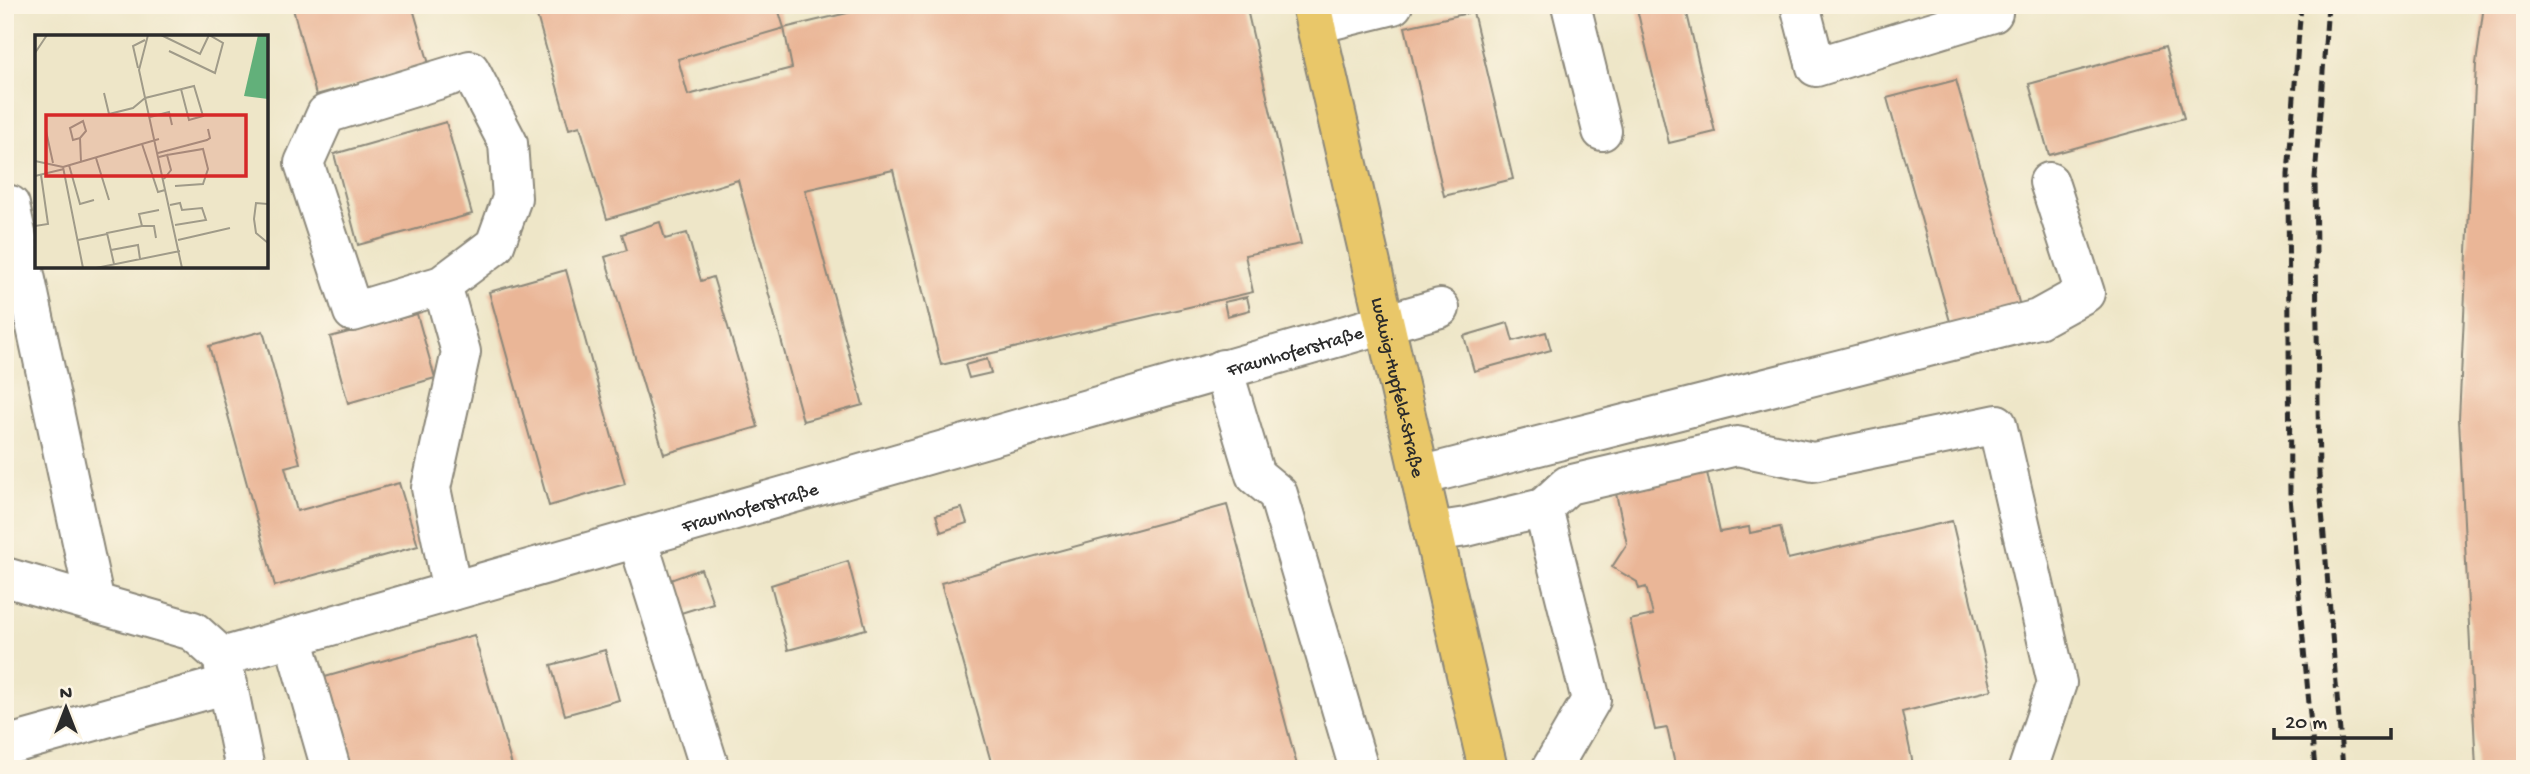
<svg xmlns="http://www.w3.org/2000/svg" width="2530" height="774" font-family="'Gochi Hand',sans-serif">
<style>
.building{fill:#eab697}
.lines{fill:none;stroke-linecap:round;stroke-linejoin:round}
.minor-casing{stroke:#8c887a;stroke-width:42}
.major-casing{stroke:#8c887a;stroke-width:42}
.minor{stroke:#fff;stroke-width:38}
.major{stroke:#e9c769;stroke-width:38}
.rail{stroke:#2b2b2b;stroke-width:5;stroke-dasharray:10 5;stroke-linecap:butt}
.labels{text-anchor:middle;stroke-width:5;stroke-linejoin:round;paint-order:stroke}
.street-label{font-size:19px;fill:#2b2b2b;stroke:#fcf5e5}
.inset-road{fill:none;stroke:#a09b89;stroke-width:2}
.view{fill:#d62828;fill-opacity:0.15;stroke:#d62828;stroke-width:3.5}
.inset-edge{fill:none;stroke:#2b2b2b;stroke-width:3.5}
</style>
<rect width="100%" height="100%" fill="#fcf5e5"/>
<filter id="ink" filterUnits="userSpaceOnUse"><feTurbulence type="fractalNoise" baseFrequency=".0143" numOctaves="2"/><feDisplacementMap in="SourceGraphic" scale="14" xChannelSelector="R" yChannelSelector="G"/><feConvolveMatrix kernelMatrix="1 2 1 2 8 2 1 2 1" color-interpolation-filters="sRGB"/></filter>
<filter id="wash" filterUnits="userSpaceOnUse"><feTurbulence type="fractalNoise" baseFrequency=".00686" numOctaves="4" result="noise"/><feDisplacementMap in="SourceGraphic" scale="28" xChannelSelector="R" yChannelSelector="G"/><feGaussianBlur stdDeviation="1.57" result="paint"/><feColorMatrix in="noise" values="0 0 0 0 0 0 0 0 0 0 0 0 0 0 0 0 0 1.4 0 .05"/><feComposite in="paint" operator="in"/></filter>
<g filter="url(#wash)">
<rect width="100%" height="100%" fill="#eee6c8"/>
<g id="blocks">
<path class="building" d="M292,5H412L429,64L316,95Z
M534,5H777L784,28L678,59L688,95L792,68L784,28L881,5H1246L1301,244L1245,255L1253,292L941,365L893,170L805,190L863,405L803,421L738,180L607,219L580,126L569,129Z
M1636,5H1685L1715,132L1669,143Z
M2484,5H2525V769H2476L2459,419L2476,64Z
M1473,12L1513,179L1444,196L1405,27Z
M2165,47L2184,118L2049,155L2029,84Z
M1956,80L2020,306L1951,325L1887,98Z
M446,122L472,214L358,245L334,154Z
M660,222L665,239L687,233L701,281L713,277L758,427L664,454L605,257L627,250L622,234Z
M566,270L625,484L549,506L489,292Z
M1247,297L1250,310L1227,316L1224,302Z
M417,314L435,378L348,403L330,337Z
M1508,323L1513,341L1546,332L1551,350L1474,371L1464,336Z
M263,331L300,463L285,467L297,511L399,483L418,546L275,586L209,346Z
M987,359L991,373L969,378L965,365Z
M1706,468L1720,532L1749,527L1750,533L1780,527L1788,559L1952,521L1992,690L1902,712L1914,769H1676L1667,728L1655,730L1630,620L1653,615L1646,587L1639,589L1637,582L1612,567L1627,544L1615,489Z
M1227,505L1298,769H993L941,583Z
M962,508L967,523L941,532L936,515Z
M848,561L866,629L788,650L771,585Z
M701,569L713,603L681,613L670,580Z
M474,635L513,769H344L318,679Z
M605,650L619,700L565,715L551,665Z"/>
</g>
</g>
<g filter="url(#ink)">
<use href="#blocks" fill-opacity="0" stroke="#8c887a" stroke-width="2"/>
<g class="lines">
<g class="minor-casing">
<g id="minor">
<path d="M1571,5L1602,131"/>
<path d="M1800,5L1816,67L1993,13L1991,5"/>
<path d="M1316,24L1393,5"/>
<path d="M10,205L95,603"/>
<path d="M442,285L495,245L512,198L508,143L470,70L326,114L304,163L353,312L442,285L461,352L431,488L452,591"/>
<path d="M1223,369L1255,475L1278,494L1359,769"/>
<path d="M1420,476L2038,319L2085,293L2049,182"/>
<path d="M1543,508L1568,485L1737,446L1813,462L1997,424L2057,683L2028,769"/>
<path d="M1433,532L1466,527L1543,508L1591,700L1551,769"/>
<path d="M637,538L710,769"/>
<path d="M5,577L193,631L222,657"/>
<path d="M293,637L331,769"/>
<path d="M5,746L228,684"/>
<path id="s1" d="M245,769L222,657L1440,308"/>
</g>
</g>
<g class="major-casing">
<g id="major">
<path id="s2" d="M1311,5L1488,769"/>
</g>
</g>
<use href="#minor" class="minor"/>
<use href="#major" class="major"/>
<path class="rail" d="M2301,5L2288,175L2290,497L2315,769
M2328,5L2315,178L2319,475L2343,769"/>
</g>
</g>
<g class="labels">
<g class="street-label">
<text dy="7" stroke="none"><textPath href="#s1" startOffset="1230">Fraunhoferstraße</textPath></text>
<text dy="7" stroke="none"><textPath href="#s2" startOffset="392">Ludwig-Hupfeld-Straße</textPath></text>
<text dy="7" stroke="none"><textPath href="#s1" startOffset="663">Fraunhoferstraße</textPath></text>
</g>
</g>
<g transform="translate(35 35)">
<rect width="233" height="233" fill="#eee6c8"/>
<path d="M223,0H233V64L209,61Z" fill="#62b07a"/>
<path class="inset-road" d="M113,0L104,35L147,233M126,0L165,19L174,0L188,8L180,38L134,16M0,18L12,0M103,33L98,11L110,5M69,58L74,79L98,73L110,63M110,63L159,51L168,81L154,85L146,54M115,82L134,77L137,90M11,96L18,128M45,103L51,96L48,86L35,93L38,105L45,103L46,127M107,109L123,157L130,155M123,118L172,105L175,103L173,94M132,120L168,114L173,134L168,149L140,151M124,122L132,120L136,135L129,144M61,123L74,165M0,126L28,132M34,130L45,169L59,165M0,141L29,134M233,169L221,168L219,184L221,198L233,208M135,170L145,168L147,175L167,173L171,185L140,190M0,191L13,189L6,140M107,191H119L121,203M43,205L72,199M143,205L195,193M76,215L103,210L105,224M79,229L72,198L107,191L104,179L124,175M48,233L28,132L124,104M61,233L145,216"/>
<path class="view" d="M11,80H211V141H11Z"/>
<rect width="233" height="233" class="inset-edge"/>
</g>
<rect width="2530" height="774" fill="none" stroke="#fcf5e5" stroke-width="28"/>
<g transform="translate(66 708)" stroke="#fcf5e5" stroke-width="5" paint-order="stroke">
<path d="M0-5L12 26L0 18L-12 26Z" fill="#2b2b2b"/>
<text y="-10" font-size="19" font-weight="bold" text-anchor="middle" fill="#2b2b2b">N</text>
</g>
<path d="M2274 728v10h117v-10" fill="none" stroke="#2b2b2b" stroke-width="3.5"/>
<text x="2285" y="728" font-size="21" fill="#2b2b2b" stroke="#fcf5e5" stroke-width="5" paint-order="stroke">20 m</text>
</svg>
